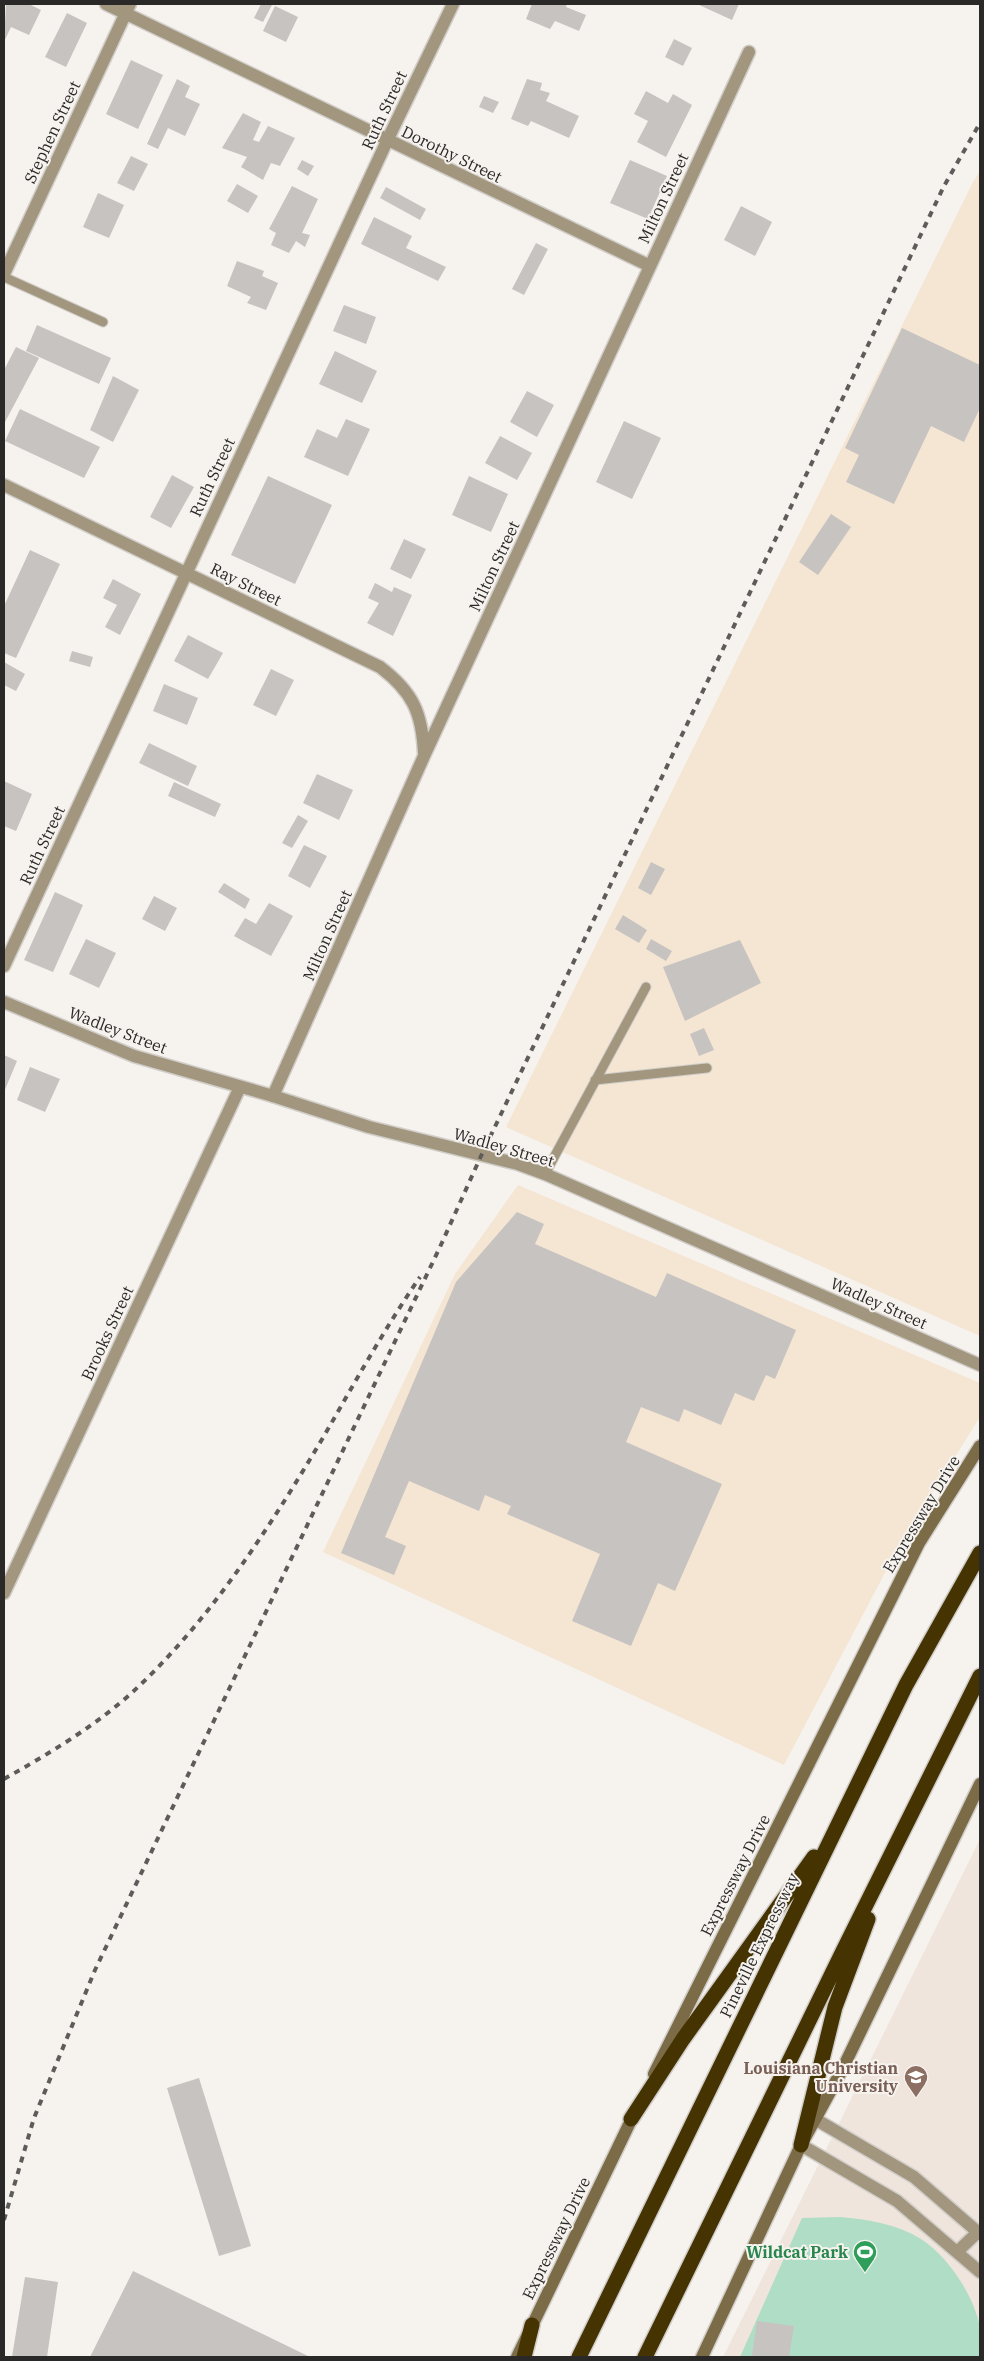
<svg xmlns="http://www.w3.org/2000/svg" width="984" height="2361" font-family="'IBM Plex Serif',serif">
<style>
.built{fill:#efe5dc}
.industrial{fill:#f4e6d3}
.green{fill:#b0ddc6}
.building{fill:#c7c3c0}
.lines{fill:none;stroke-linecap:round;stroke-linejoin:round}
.service-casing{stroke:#d1ceca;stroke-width:11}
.minor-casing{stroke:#d1ceca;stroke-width:15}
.tertiary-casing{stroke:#d1ceca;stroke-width:15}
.secondary-casing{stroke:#d1ceca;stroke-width:15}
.motorway-casing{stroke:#d1ceca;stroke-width:18}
.service{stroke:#a2977e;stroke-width:9}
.minor{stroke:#a2977e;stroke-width:12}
.tertiary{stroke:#a2977e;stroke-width:12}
.secondary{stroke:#7b6b46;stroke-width:12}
.motorway{stroke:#453301;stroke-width:15}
.rail{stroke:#5e5c5a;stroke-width:4;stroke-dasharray:6 6;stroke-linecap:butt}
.labels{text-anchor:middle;stroke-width:4;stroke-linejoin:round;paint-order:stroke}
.street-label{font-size:16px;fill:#2b2928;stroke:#f6f2ee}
.education-label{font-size:16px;font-weight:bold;fill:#785e54;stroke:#f6f2ee;text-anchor:end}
.leisure-label{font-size:16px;font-weight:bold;fill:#27864d;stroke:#f6f2ee;text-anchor:end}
</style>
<rect width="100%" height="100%" fill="#f6f2ee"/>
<path class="built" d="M980,1839V2357H723Z"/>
<path class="industrial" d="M980,171V1336L506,1127L972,184Z
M518,1185L980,1383V1417L899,1546L784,1765L323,1552L455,1274Z"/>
<path class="green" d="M840,2217C867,2219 897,2224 921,2239C948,2256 974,2296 980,2327C982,2336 980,2347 980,2357H740L802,2218Z"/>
<path class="building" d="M6,4H29L41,10L29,35L11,27L4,42Z
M261,4L272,5L263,22L254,18Z
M532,4H567L566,7L586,15L579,31L555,21L550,29L526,19Z
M697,4H739L732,20Z
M275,6L298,17L286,42L263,31Z
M67,13L87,23L66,67L45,57Z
M674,39L692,48L683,66L665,57Z
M131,60L163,75L138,129L106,114Z
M177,79L190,86L185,97L200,104L185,136L168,128L158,149L147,144Z
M527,79L542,83L540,90L550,93L546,101L579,116L569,138L531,121L528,126L511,119Z
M646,91L668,103L673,94L692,105L666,157L637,142L648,121L634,114Z
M484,96L499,102L493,113L479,107Z
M243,113L261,122L253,140L259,142L268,126L295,138L280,166L271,163L263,180L241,167L247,157L222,148Z
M131,156L148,164L134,191L117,183Z
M302,160L314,166L308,176L297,169Z
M630,160L667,176L648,219L610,203Z
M237,184L258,196L248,213L227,201Z
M292,186L318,199L302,233L310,235L305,247L296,241L289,253L271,245L276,233L269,229Z
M386,187L426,209L420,220L380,198Z
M98,193L124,205L109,238L83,227Z
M741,206L772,222L755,256L724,240Z
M374,217L412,236L406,248L446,267L438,281L361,244Z
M536,243L548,249L524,295L512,289Z
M237,261L264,271L262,276L278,283L266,310L247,303L251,297L227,286Z
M344,305L376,317L366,344L333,331Z
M37,325L111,358L99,384L26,351Z
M902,328L980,365V408L964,442L931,426L894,504L846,482L859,455L845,448Z
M16,347L39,358L4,424V370Z
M335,351L377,371L362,403L319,384Z
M113,376L139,390L113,442L90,430Z
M527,391L554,405L537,437L510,422Z
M20,409L100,447L84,478L5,441Z
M346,419L370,429L348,476L304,457L317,429L337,438Z
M624,421L661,438L632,499L596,482Z
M500,436L532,453L517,480L485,463Z
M172,475L194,487L171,528L150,517Z
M268,476L332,505L295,584L231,555Z
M469,476L508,494L491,532L452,515Z
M831,514L851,527L818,575L799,562Z
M404,539L426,549L411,579L390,569Z
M30,550L60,564L16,658L4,653V606Z
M113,579L141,594L120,635L105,627L117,605L103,598Z
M375,583L392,592L394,587L412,595L393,636L367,623L379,603L368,598Z
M188,635L223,653L208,679L174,661Z
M72,651L93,657L90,667L69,661Z
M4,662L25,674L16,691L4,685Z
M271,669L294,680L276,716L253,705Z
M164,684L198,698L187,725L153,711Z
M149,743L197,766L188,786L139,763Z
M317,774L353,790L339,820L303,803Z
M4,781L32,794L16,831L4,826Z
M174,782L221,804L215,817L168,796Z
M298,815L308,821L292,848L282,843Z
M304,845L327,856L310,888L288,876Z
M651,862L665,869L651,895L638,888Z
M224,883L250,899L245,909L218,892Z
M55,892L83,905L53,972L24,960Z
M154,896L177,908L165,931L142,919Z
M269,903L293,916L271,956L234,936L245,918L256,924Z
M623,915L647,930L639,943L615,929Z
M86,939L116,953L99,988L69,974Z
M651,939L672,951L666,961L646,949Z
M740,940L761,983L685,1021L663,967Z
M704,1028L714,1050L699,1056L690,1034Z
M4,1055L17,1061L4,1092Z
M30,1067L60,1079L45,1112L17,1100Z
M517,1212L544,1224L535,1244L656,1297L667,1273L796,1330L775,1379L766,1375L754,1401L735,1393L721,1425L684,1409L679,1422L641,1407L626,1442L722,1484L675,1591L658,1583L631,1646L572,1621L600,1554L507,1514L511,1506L485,1495L479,1511L409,1481L385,1537L406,1546L394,1575L341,1553L456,1282Z
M199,2078L251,2246L219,2256L167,2088Z
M133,2271L310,2357H90Z
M25,2277L58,2282L47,2357H12Z
M757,2321L794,2326L789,2357L752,2356Z"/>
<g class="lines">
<g class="service-casing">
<path id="service" d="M4,277L103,322
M595,1080L707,1068
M545,1174L646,987"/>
</g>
<g class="minor-casing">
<path id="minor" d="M106,4L650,266
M4,274L130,4
M4,485L380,667C413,692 422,713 424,753
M4,966L387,141L453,4
M273,1096L424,756L749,52
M4,1593L240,1087
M815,2119L914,2177L980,2234
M801,2145L897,2201L980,2272
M958,2251L978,2232"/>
</g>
<g class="tertiary-casing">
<path id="tertiary" d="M4,1002L134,1056L273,1096L369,1127L518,1164L545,1174L980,1365"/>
</g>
<g class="secondary-casing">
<path id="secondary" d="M654,2074L919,1543L980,1446
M517,2357L635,2112
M702,2357L801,2145L842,2070L980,1784"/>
</g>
<g class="motorway-casing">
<path id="motorway" d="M631,2119L683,2039L814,1857
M801,2145L835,2007L868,1919
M524,2357L532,2325
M579,2357L906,1685L980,1553
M645,2357L844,1949L980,1676"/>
</g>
<use href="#service" class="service"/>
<use href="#minor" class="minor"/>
<use href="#tertiary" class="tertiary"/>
<use href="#secondary" class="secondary"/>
<use href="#motorway" class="motorway"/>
<path class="rail" d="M4,1779C50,1753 99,1724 138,1687C214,1615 271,1525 324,1436C355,1382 385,1328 420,1277
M4,2220L34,2118L95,1970L440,1247L481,1156L944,186L980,123"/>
</g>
<defs>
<g id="university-pin" transform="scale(1.25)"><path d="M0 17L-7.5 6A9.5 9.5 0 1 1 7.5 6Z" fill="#8d6e63" stroke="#f6f2ee"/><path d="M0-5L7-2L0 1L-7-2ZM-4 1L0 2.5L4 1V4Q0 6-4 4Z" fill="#fff"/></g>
<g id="stadium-pin" transform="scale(1.25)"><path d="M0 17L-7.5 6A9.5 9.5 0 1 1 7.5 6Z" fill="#2e9e5b" stroke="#f6f2ee"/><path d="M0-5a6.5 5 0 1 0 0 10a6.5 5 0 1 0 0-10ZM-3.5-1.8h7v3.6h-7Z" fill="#fff"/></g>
</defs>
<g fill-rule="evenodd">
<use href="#university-pin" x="916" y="2077"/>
<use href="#stadium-pin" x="865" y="2252"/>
</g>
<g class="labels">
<g class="street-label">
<text transform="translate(384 110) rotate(-65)" y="6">Ruth Street</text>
<text transform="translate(52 132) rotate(-65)" y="6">Stephen Street</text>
<text transform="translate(452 154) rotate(26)" y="6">Dorothy Street</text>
<text transform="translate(663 198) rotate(-65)" y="6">Milton Street</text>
<text transform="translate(212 477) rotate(-65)" y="6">Ruth Street</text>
<text transform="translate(494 566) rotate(-65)" y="6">Milton Street</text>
<text transform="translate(246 584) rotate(26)" y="6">Ray Street</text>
<text transform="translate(42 845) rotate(-65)" y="6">Ruth Street</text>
<text transform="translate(327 935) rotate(-66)" y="6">Milton Street</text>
<text transform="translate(118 1030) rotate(21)" y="6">Wadley Street</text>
<text transform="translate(504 1147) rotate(16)" y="6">Wadley Street</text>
<text transform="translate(879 1303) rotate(24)" y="6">Wadley Street</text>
<text transform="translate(107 1333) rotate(-65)" y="6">Brooks Street</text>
<text transform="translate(921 1514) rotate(-59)" y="6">Expressway Drive</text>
<text transform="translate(735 1875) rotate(-63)" y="6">Expressway Drive</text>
<text transform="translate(759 1945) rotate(-64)" y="6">Pineville Expressway</text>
<text transform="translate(556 2238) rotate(-64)" y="6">Expressway Drive</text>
</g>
<g class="education-label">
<text x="898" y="2074">Louisiana Christian<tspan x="898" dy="18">University</tspan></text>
</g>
<g class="leisure-label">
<text x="848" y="2258">Wildcat Park</text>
</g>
</g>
<rect width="984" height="2361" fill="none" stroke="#2b2928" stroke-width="10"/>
</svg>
